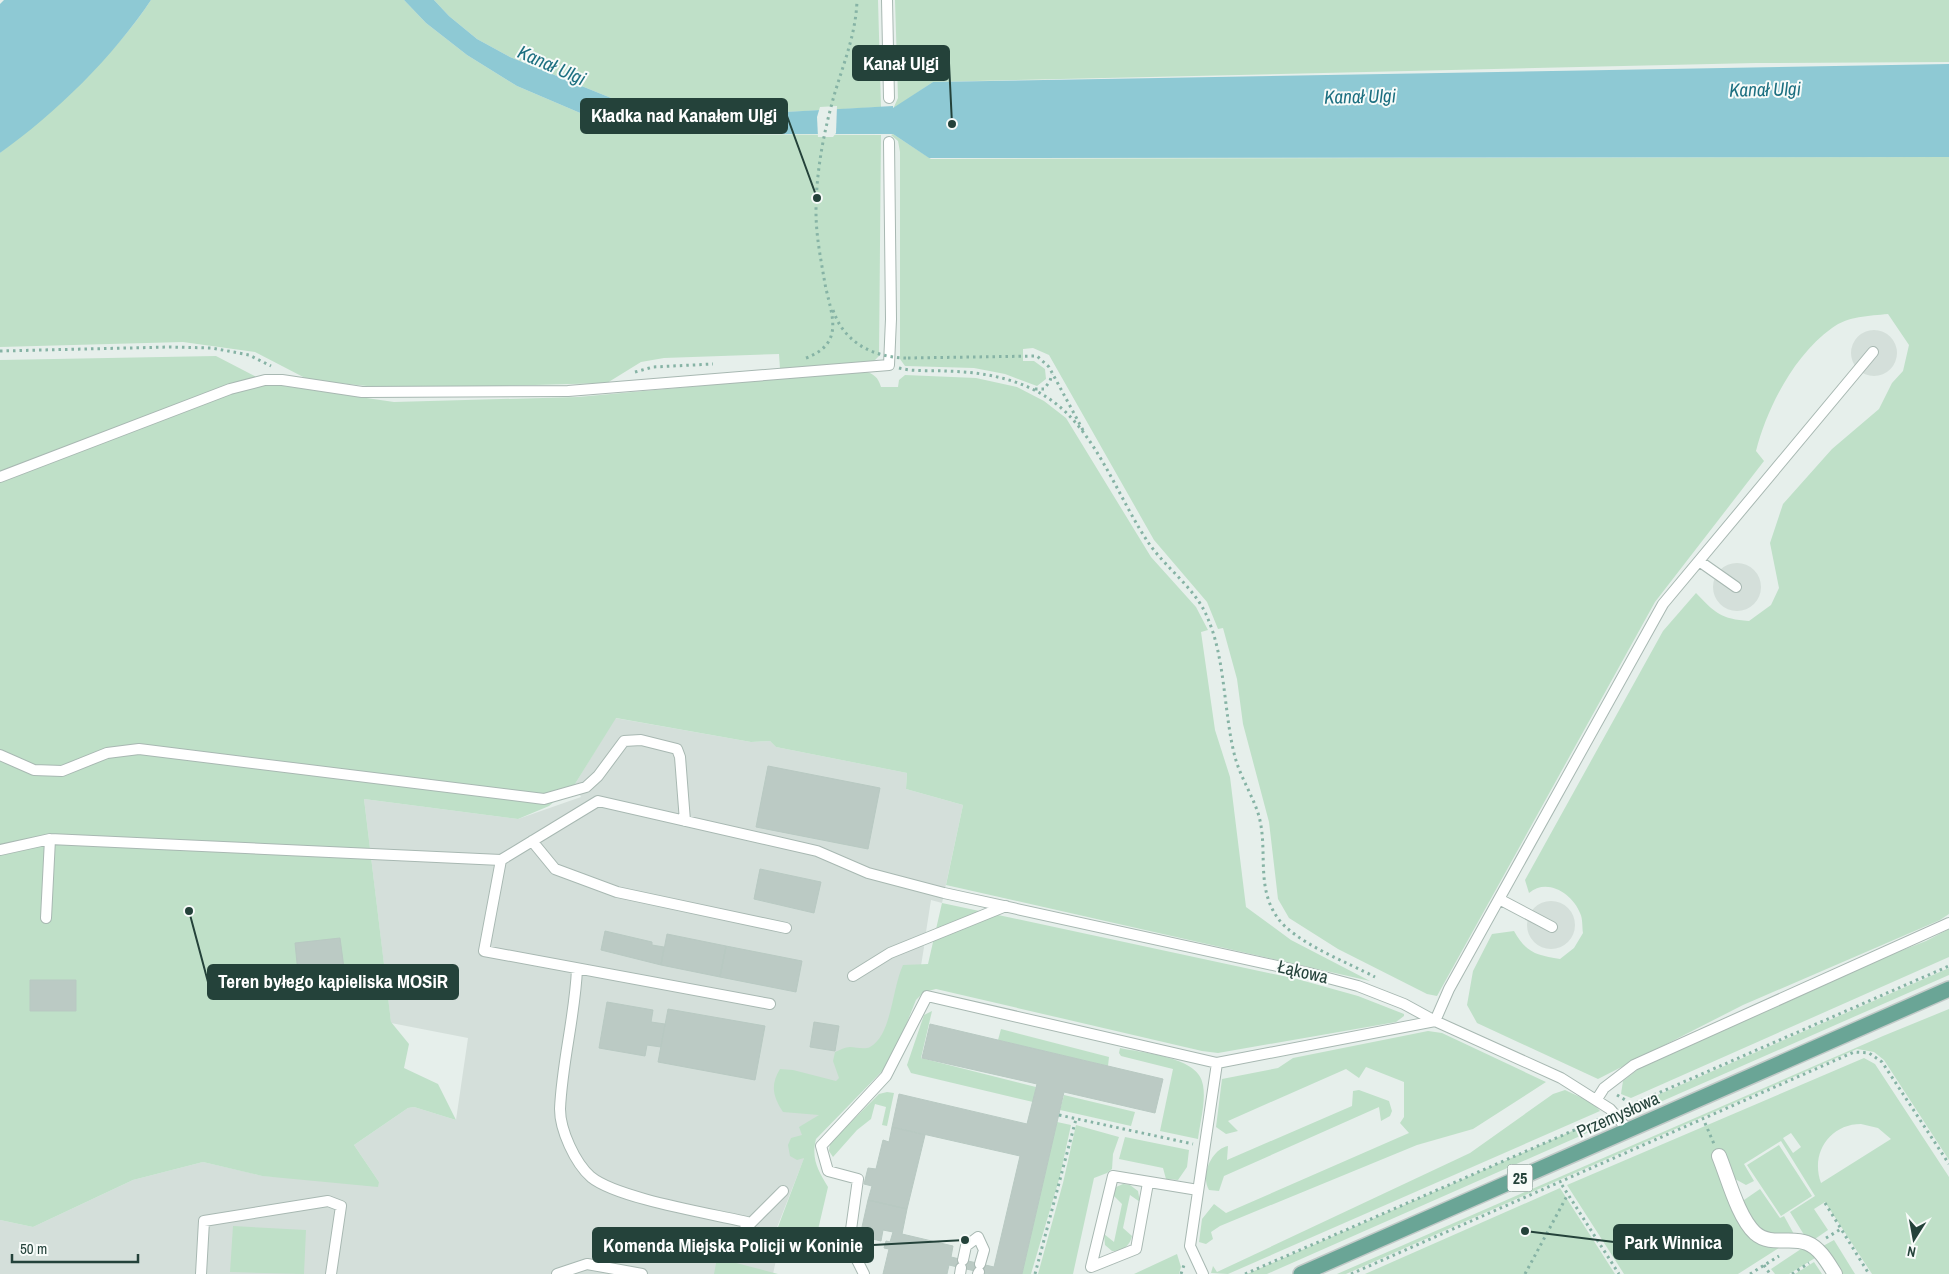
<svg xmlns="http://www.w3.org/2000/svg" width="1949" height="1274" font-family="'Archivo Narrow',sans-serif">
<style>
.built{fill:#d4dfda}
.green{fill:#bfe0c8;fill-rule:evenodd}
.water{fill:#8ec9d4}
.pier{fill:#e6efeb}
.building{fill:#bbcac4;stroke:#b8c9c2}
.lines{fill:none;stroke-linecap:round;stroke-linejoin:round}
.service-casing{stroke:#a8b8b2;stroke-width:12}
.pedestrian-casing{stroke:#a8b8b2;stroke-width:16}
.primary-casing{stroke:#c2cac8;stroke-width:18}
.path{stroke:#86b3a5;stroke-width:3;stroke-dasharray:2.5 4;stroke-linecap:butt}
.service{stroke:#fff;stroke-width:10}
.pedestrian{stroke:#fff;stroke-width:14}
.primary{stroke:#6aa596;stroke-width:15}
.path-bridge{stroke:#86b3a5;stroke-width:3;stroke-dasharray:2.5 4;stroke-linecap:butt}
.labels{text-anchor:middle;stroke-width:4;stroke-linejoin:round;paint-order:stroke}
.shield{fill:#f7fbf9;stroke:#637a73;stroke-width:1}
.shield-label{font-size:16px;font-weight:bold;fill:#24423a}
.street-label{font-size:18px;fill:#24423a;stroke:#f7fbf9}
.water-label{font-size:19px;font-style:italic;fill:#1c6f80;stroke:#f7fbf9}
.leader{fill:none;stroke:#24423a;stroke-width:2}
.callout-dot{fill:#24423a;stroke:#f7fbf9;stroke-width:2}
.callout{fill:#24423a;stroke:#24423a;stroke-width:2}
.callout-label{font-size:19px;text-anchor:middle;font-weight:bold;fill:#fff}
</style>
<rect width="100%" height="100%" fill="#e6efeb"/>
<path class="built" d="M1851 353a23 23 0 1 1 46 0a23 23 0 1 1-46 0Z
M1713 587a24 24 0 1 1 48 0a24 24 0 1 1-48 0Z
M615,718L751,742L770,741L776,747L907,773L906,789L963,805L942,903L931,900L926,932L919,936L924,947L916,997L812,1138L765,1258L776,1260L773,1274H0V1220L33,1227L133,1180L203,1162L263,1176L379,1182L354,1145L408,1108L414,1107L456,1120L468,1038L391,1023L364,799L518,819L581,797L575,784Z
M1527 925a24 24 0 1 1 48 0a24 24 0 1 1-48 0Z"/>
<path class="green" d="M151,0H404L426,23L467,55L517,86L606,124L686,134L881,135L879,356L874,361L780,369L779,354L664,358L641,362L607,383L396,389L309,380L255,352L183,342L0,347V153C55,108 112,59 151,0Z
M434,0H878L881,107L711,116L621,102L510,57L477,39L449,16Z
M895,0H1949V62L1756,63L933,82L893,109L898,98Z
M893,134L931,159L1949,157V914L1940,920L1743,1005L1598,1079L1477,1023L1467,1005L1473,971L1492,934L1514,931C1526,953 1537,955 1560,959L1574,948L1583,933C1582,927 1583,919 1580,913C1573,894 1547,877 1529,893L1525,880L1663,631L1696,593C1715,613 1721,619 1749,621L1771,605L1779,588L1770,543L1783,504L1832,449L1879,409L1892,383L1903,371L1909,345L1888,314C1869,316 1848,316 1832,328C1794,355 1767,408 1756,451L1764,461L1655,602L1437,996L1427,994L1338,949L1289,918L1278,899L1269,822L1243,724L1237,679L1223,628L1218,629L1207,602L1154,540L1049,355L1033,348L1023,349V361H1034L1045,369L1046,379L1037,386L1005,374L974,368L905,366L900,359V152L898,141L891,135Z
M216,356L270,384L394,402L578,397L864,371C874,374 878,377 881,387H898L899,380L905,375L976,378L1017,387L1044,401L1066,418L1151,557L1196,607L1208,630L1201,632L1215,730L1230,777L1246,907L1291,940L1370,981L946,885L963,805L906,789L907,773L776,747L770,741L751,742L616,718L575,784L549,806L518,819L364,799L391,1022L409,1044L404,1068L438,1084L456,1120L414,1107L408,1108L354,1145L379,1182L378,1187L262,1176L203,1162L133,1180L33,1227L0,1220V360Z
M942,903L1297,979L1358,996L1404,1014V1016L1396,1022L1218,1053L1202,1051L936,989L924,992L916,1000L891,1062L816,1139C811,1159 818,1170 828,1187L817,1234L778,1227L804,1158L797,1160L790,1156L788,1145L791,1138L802,1135L799,1127L819,1115L783,1112C773,1097 770,1085 780,1069L793,1070L836,1081L839,1078L833,1061L835,1052C840,1050 845,1047 850,1047C856,1047 864,1050 870,1047C892,1035 892,988 903,965L928,964Z
M1949,929V957L1631,1098L1621,1094L1623,1081L1646,1063L1823,981L1926,941Z
M1949,968V975L1642,1110L1630,1107Z
M1949,1009V1160L1884,1060L1874,1052L1857,1049L1346,1274H1337L1883,1036Z
M932,1011L921,1058L1036,1087L1033,1102L911,1073L907,1065L924,1015Z
M1001,1029L1109,1057L1108,1066L998,1040Z
M1428,1031L1442,1033L1546,1082L1473,1129L1417,1145L1220,1226L1211,1232L1213,1239L1206,1244L1199,1242L1202,1219L1214,1204L1226,1213L1409,1133L1400,1123L1404,1117V1082L1366,1067L1359,1078L1346,1069L1228,1121L1238,1131L1226,1134L1216,1127L1222,1079L1278,1068L1293,1058Z
M1120,1048C1143,1053 1200,1057 1203,1085C1206,1102 1200,1122 1198,1139L1160,1131L1173,1069L1121,1056L1119,1053Z
M1864,1058L1875,1064L1949,1177V1274H1872L1825,1202L1814,1209L1828,1230L1812,1241L1806,1238L1790,1212L1815,1196L1781,1141L1744,1164L1754,1181L1746,1185L1735,1179L1725,1154L1741,1221L1782,1246L1738,1274H1624L1567,1185ZM1861,1124L1878,1128L1891,1139L1821,1183C1810,1153 1830,1124 1861,1124ZM1791,1133L1801,1147L1793,1153L1783,1138Z
M1359,1090L1389,1101L1392,1111L1390,1116L1381,1121L1379,1107L1224,1176L1219,1191L1209,1190C1200,1175 1212,1149 1228,1146L1227,1160L1352,1106L1353,1091Z
M1565,1090L1593,1103L1600,1111L1228,1274L1211,1273L1213,1266L1217,1272L1470,1153L1553,1094Z
M887,1092L894,1093L887,1126L882,1125L886,1107L875,1104L871,1119L857,1130L833,1157L829,1151L830,1143L879,1094Z
M1064,1095L1135,1112L1131,1126L1060,1110Z
M1602,1118L1596,1129L1267,1274H1247Z
M1057,1122L1071,1125L1060,1176L1031,1274H1022Z
M1076,1125L1119,1137L1113,1154L1112,1169L1107,1173L1094,1178L1073,1274H1038L1063,1183Z
M1125,1137L1189,1150L1187,1167L1178,1180L1166,1179L1163,1168L1119,1159Z
M1779,1145L1812,1196L1781,1216L1747,1165Z
M1123,1184L1130,1185L1138,1191L1140,1202L1130,1195L1123,1228L1132,1236C1130,1246 1122,1252 1112,1251L1105,1245L1104,1234L1114,1242L1122,1204L1113,1195L1116,1187Z
M1560,1188L1615,1274H1365Z
M1760,1189L1780,1218L1784,1216L1795,1236L1777,1237L1756,1228L1744,1204V1200Z
M233,1226L306,1230L304,1274L230,1272Z
M1834,1240L1855,1274H1841L1823,1246Z
M1804,1247L1810,1251L1829,1274H1826L1815,1258L1789,1274H1775L1771,1269Z
M1177,1254L1181,1267L1179,1274H1134Z
M717,1258L778,1274H714Z
M1814,1262L1822,1274H1795Z"/>
<path class="water" d="M4,0H151C113,57 56,113 0,153V4Z
M404,0H434L449,16L477,39L510,57L621,102L711,116L893,106V108L933,82L1949,64V157L929,158L893,134H686L606,124L517,86L467,55L426,23Z"/>
<path class="pier" d="M837,106L836,133L833,137H818L817,117L820,107Z"/>
<path class="building" d="M768,766L880,788L868,849L756,827Z
M760,869L821,882L814,913L754,899Z
M605,931L652,942V945L664,947L661,965L601,950Z
M667,934L726,946L720,977L661,965Z
M340,938L344,968L298,973L295,943Z
M726,946L802,961L796,992L720,977Z
M30,980H76V1011H30Z
M607,1002L653,1010L651,1022L665,1024L661,1047L647,1045L645,1056L599,1048Z
M668,1009L765,1026L755,1080L658,1062Z
M814,1022L839,1026L835,1051L810,1047Z
M930,1024L1163,1079L1155,1113L1064,1092L1022,1274H988L949,1265L947,1274H883L889,1249L884,1248L886,1241L890,1242L893,1232L883,1230L881,1241L860,1236L868,1200L907,1209L902,1234L953,1246L951,1257L994,1267L1020,1156L892,1127L899,1094L1027,1124L1037,1084L922,1058Z
M892,1127L925,1135L907,1209L868,1200L872,1186L864,1184L868,1168L876,1169L883,1140L889,1142Z"/>
<g class="lines">
<g class="service-casing">
<path id="service" d="M887,0L889,98
M0,477L230,389L265,380H282L362,392L568,391L889,365L891,319L889,142
M1699,561L1736,587
M0,755L34,770L62,771L107,753L139,749L544,799L586,787L598,776L624,741L641,740L677,749L680,757L685,821
M532,841L555,869L617,892L786,928
M0,850L50,839L501,860
M1499,899L1552,927
M46,918L50,839
M577,969C575,1016 562,1062 560,1109C560,1130 575,1163 591,1177C618,1199 714,1214 751,1223
M853,976L890,953L1006,906
M770,1004L484,951L501,860L598,801L817,851L868,873L944,893L1309,973L1358,986L1404,1004L1435,1021L1561,1078L1610,1109L1629,1131
M1597,1099L1604,1088L1634,1065L1949,923
M734,1240L783,1191
M963,1260L966,1246L978,1237L984,1250L980,1264
M1091,1267L1113,1176L1198,1190
M1091,1267L1136,1249L1148,1183
M201,1274L204,1221L328,1201L341,1206L331,1274
M557,1274L587,1264L642,1274
M864,1274L849,1244L858,1179L828,1171L821,1146L886,1076L927,996L1217,1063
M960,1274L961,1268
M978,1274L979,1272
M1203,1274L1190,1246L1217,1063L1435,1021L1449,989L1663,604L1873,352"/>
</g>
<g class="pedestrian-casing">
<path id="pedestrian" d="M1719,1156C1728,1178 1738,1217 1755,1233C1771,1247 1790,1236 1807,1243C1820,1248 1828,1263 1835,1274"/>
</g>
<g class="primary-casing">
<path id="primary" d="M1301,1274L1949,989"/>
</g>
<path class="path" d="M0,351L170,347L212,348L249,355L271,366
M806,358C846,343 831,314 825,284C821,260 816,236 816,212C816,177 822,141 831,107C840,71 856,38 857,0
M908,358L1037,356L1049,367L1084,432
M899,368C914,372 931,370 946,371C982,372 1018,378 1048,398C1096,429 1118,499 1150,545C1168,570 1197,590 1208,619C1225,658 1224,712 1234,753C1239,775 1251,792 1258,813C1269,848 1255,885 1277,917C1295,943 1347,962 1375,977
M635,372L653,367L713,364
M1035,389H1044L1050,381L1052,374
M1617,1095L1632,1104
M1624,1108L1949,966
M1059,1115L1193,1144
M1705,1123L1714,1144
M1562,1185L1619,1274
M1825,1203L1869,1274
M1826,1238L1841,1229
M1764,1265L1770,1274
M1035,1274L1076,1119
M1181,1274L1184,1265
M1245,1274L1602,1118
M1351,1274L1854,1052L1869,1053L1882,1062L1949,1164
M1525,1274L1568,1194
M1750,1274L1779,1256
M1792,1274L1809,1263"/>
<use href="#service" class="service"/>
<use href="#pedestrian" class="pedestrian"/>
<use href="#primary" class="primary"/>
<path class="path-bridge" d="M833,310C844,343 874,358 908,358"/>
</g>
<g class="labels">
<rect class="shield" x="1507.5" y="1164.5" width="25" height="27" rx="4"/>
<g class="shield-label">
<text x="1520" y="1184">25</text>
</g>
<g class="street-label">
<text transform="translate(1303 972) rotate(13)" y="6">Łąkowa</text>
<text transform="translate(1618 1115) rotate(-24)" y="6">Przemysłowa</text>
</g>
<g class="water-label">
<text transform="translate(552 65) rotate(24)" y="7">Kanał Ulgi</text>
<text transform="translate(1765 89) rotate(-1)" y="7">Kanał Ulgi</text>
<text transform="translate(1360 96) rotate(-1)" y="7">Kanał Ulgi</text>
</g>
</g>
<path class="leader" d="M952 124L949 63M817 198L787 116M189 911L208 982M1525 1231L1614 1242M965 1240L873 1245"/>
<g class="callout-dot">
<circle cx="952" cy="124" r="5"/>
<circle cx="817" cy="198" r="5"/>
<circle cx="189" cy="911" r="5"/>
<circle cx="1525" cy="1231" r="5"/>
<circle cx="965" cy="1240" r="5"/>
</g>
<g class="callout">
<rect x="853" y="46" width="96" height="34" rx="5"/>
<rect x="581" y="99" width="206" height="34" rx="5"/>
<rect x="208" y="965" width="250" height="34" rx="5"/>
<rect x="1614" y="1225" width="118" height="34" rx="5"/>
<rect x="593" y="1228" width="280" height="34" rx="5"/>
</g>
<g class="callout-label">
<text x="901" y="70">Kanał Ulgi</text>
<text x="684" y="122">Kładka nad Kanałem Ulgi</text>
<text x="333" y="988">Teren byłego kąpieliska MOSiR</text>
<text x="1673" y="1249">Park Winnica</text>
<text x="733" y="1252">Komenda Miejska Policji w Koninie</text>
</g>
<g transform="translate(1914 1239) rotate(191)" stroke="#f7fbf9" stroke-width="4" paint-order="stroke">
<path d="M0-4L9 19L0 12L-9 19Z" fill="#24423a"/>
<text y="-8" font-size="14" font-weight="bold" text-anchor="middle" fill="#24423a">N</text>
</g>
<path d="M12 1254v8h126v-8" fill="none" stroke="#24423a" stroke-width="2.5"/>
<text x="20" y="1254" font-size="15" fill="#24423a" stroke="#f7fbf9" stroke-width="4" paint-order="stroke">50 m</text>
</svg>
